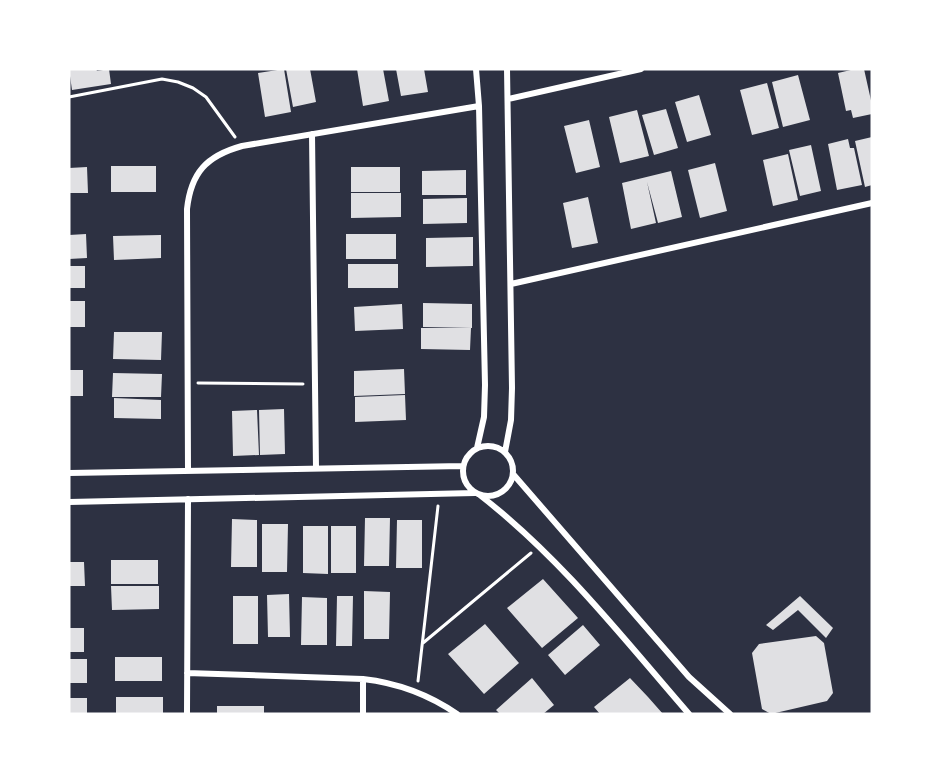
<svg xmlns="http://www.w3.org/2000/svg" width="941" height="783" font-family="Karla,sans-serif">
<style>
.building{fill:#e0e0e3}
.lines{fill:none;stroke-linecap:round;stroke-linejoin:round}
.path{stroke:#fff;stroke-width:3}
.minor{stroke:#fff;stroke-width:6}
</style>
<rect width="100%" height="100%" fill="#2d3142"/>
<path class="building" d="M69,69H96L97,71L109,69L111,84L72,90Z
M284,69L291,112L265,117L258,73Z
M286,69H310L316,102L293,107Z
M357,69H383L389,101L363,106Z
M396,69H424L428,92L401,96Z
M855,69H864L872,105V114L853,118L851,110L846,111L838,73Z
M798,75L810,120L783,127L772,82Z
M767,83L779,128L752,135L740,90Z
M699,95L711,135L687,142L675,102Z
M666,109L678,148L654,155L642,115Z
M637,110L649,156L620,163L609,117Z
M589,120L600,167L576,173L564,126Z
M872,137V185L865,187L855,141Z
M848,139L850,148H854L862,185L837,190L828,144Z
M811,145L821,191L800,196L789,150Z
M788,154L798,200L773,206L763,160Z
M715,163L727,211L700,218L688,170Z
M111,166H156V192H111Z
M87,167L88,193H69V168Z
M351,167H400V192H351Z
M466,170V195H422V171Z
M671,171L682,217L658,223L647,182L656,223L631,229L622,183Z
M351,193H401V217L351,218Z
M588,197L598,243L572,248L563,203Z
M467,198V223L423,224V199Z
M86,234L87,258L69,259V235Z
M346,234H396V259H346Z
M161,235V258L114,260L113,236Z
M473,237V266L426,267V238Z
M348,264H398V288H348Z
M69,266H85V288H69Z
M69,301H85V327H69Z
M423,303L472,304V328L423,327Z
M402,304L403,329L355,331L354,307Z
M421,328H471L470,350L421,349Z
M114,332H162L161,360L113,359Z
M404,369L405,394L354,396V371Z
M69,370H83V396H69Z
M113,373L162,374L161,397H112Z
M405,395L406,420L355,422V397Z
M114,398L161,400V419L114,418Z
M284,409L285,454L260,455L259,410Z
M257,410L259,455L233,456L232,411Z
M365,518H390L389,566H364Z
M232,519L257,520V567H231Z
M397,520H422V568H396Z
M262,524H288L287,572H262Z
M303,526H328V574L303,573Z
M331,526H356V573H331Z
M111,560H158V584H111Z
M69,562H84L85,586H69Z
M543,579L578,618L542,648L507,608Z
M111,586H159V609L112,610Z
M364,591L390,592L389,639H364Z
M289,594L290,637H268L267,595Z
M233,596H258V644H233Z
M337,596H353L352,646H336Z
M800,596L833,628L826,638L798,610L773,630L766,625Z
M302,597L327,598V645H301Z
M485,624L519,663L484,694L448,654Z
M583,625L600,645L565,675L548,655Z
M69,628H84V652H69Z
M816,636L824,643L833,693L827,701L771,714L762,709L752,653L759,644Z
M115,657H162V681H115Z
M69,659H87V683H69Z
M532,678L554,705L543,714H500L496,710Z
M630,678L648,697L663,714H600L594,707Z
M116,697H163V714H116Z
M69,698H87V714H69Z
M217,706H264V714H217Z"/>
<g class="lines">
<path class="path" d="M69,97L162,79L178,82L193,88L206,97L235,137
M198,383L303,384
M423,643L531,553
M418,681L438,506"/>
<path class="minor" d="M476,69L479,106L485,385L484,417L477,448
M508,99L641,69
M312,134L316,468
M511,284L872,203
M463 471a25 25 0 1 1 50 0a25 25 0 1 1-50 0Z
M505,452L511,420L512,388L507,69
M188,471L187,209C191,173 206,156 242,146L479,106
M69,473L463,466
M513,474L689,677L730,714
M481,496C561,558 623,638 689,714
M69,502L475,493
M187,673L363,679C398,683 428,694 457,714
M363,679V714
M187,714L188,499"/>
</g>
<rect width="941" height="783" fill="none" stroke="#ffffff" stroke-width="141"/>
</svg>
